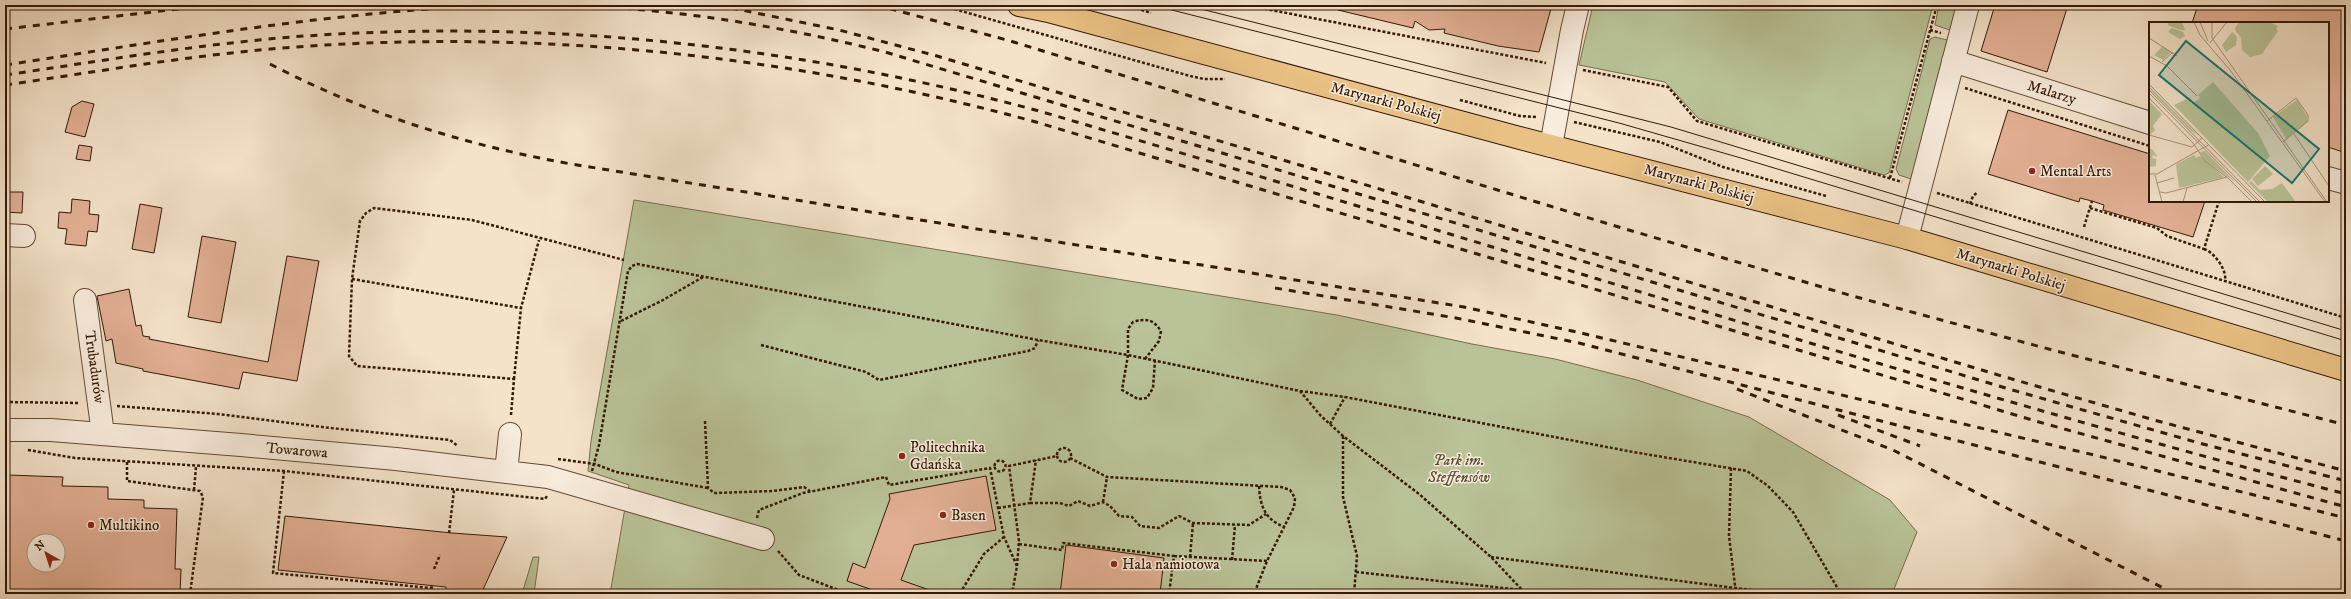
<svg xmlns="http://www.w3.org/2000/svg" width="2351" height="599" font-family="'IM FELL DW Pica',serif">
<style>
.green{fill:#bac398;stroke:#776e4e}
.building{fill:#e2af94;stroke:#341805;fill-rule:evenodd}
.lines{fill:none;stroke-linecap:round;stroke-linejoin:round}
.minor-casing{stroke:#644a36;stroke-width:24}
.major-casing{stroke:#341805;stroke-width:24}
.path{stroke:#341805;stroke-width:2.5;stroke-dasharray:3 2;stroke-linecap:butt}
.minor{stroke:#f8ecdc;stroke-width:22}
.major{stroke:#eac184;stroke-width:22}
.tram{stroke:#341805;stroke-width:1}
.rail{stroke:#341805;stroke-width:3;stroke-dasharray:7 7;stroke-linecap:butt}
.poi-dot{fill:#8f2418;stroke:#f8ecdc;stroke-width:1.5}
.labels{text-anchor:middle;stroke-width:3;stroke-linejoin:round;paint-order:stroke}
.street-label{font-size:15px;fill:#341805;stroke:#f8ecdc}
.poi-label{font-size:15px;fill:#341805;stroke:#f8ecdc;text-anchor:start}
.park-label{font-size:15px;font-style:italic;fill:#5c4b31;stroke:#f8ecdc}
.inset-road{fill:none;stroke:#a7917b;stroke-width:1}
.view{fill:#0f766e;fill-opacity:0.15;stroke:#0f766e;stroke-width:2}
.inset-edge{fill:none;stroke:#341805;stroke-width:2}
</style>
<rect width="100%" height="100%" fill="#f4e2c9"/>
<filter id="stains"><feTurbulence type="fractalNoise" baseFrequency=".005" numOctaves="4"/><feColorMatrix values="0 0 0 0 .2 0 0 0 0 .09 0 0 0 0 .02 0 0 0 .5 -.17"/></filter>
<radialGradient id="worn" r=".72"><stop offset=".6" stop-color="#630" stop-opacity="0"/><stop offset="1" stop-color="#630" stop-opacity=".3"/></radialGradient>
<path class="green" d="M1593,5H1933L1889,173L1884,175L1699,119L1665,82L1579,65Z
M1939,5H1960L1953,31L1935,25Z
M1935,37L1951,41L1914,180L1899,175L1896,169L1930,39Z
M634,200L1337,315L1472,344L1555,359L1637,380L1749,417L1890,500L1917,532L1892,594H610L629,485L588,471L591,441Z
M533,557H539L534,594H522Z"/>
<path class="building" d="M1339,5H1552L1539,52L1498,46L1444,33L1445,29L1429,30L1415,21L1413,28L1338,10Z
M1995,5H2068L2047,72L1981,51Z
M2198,5H2346V153L2328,147V23H2192Z
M82,101L94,104L85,137L65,132L72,107Z
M2008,110L2150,154V201H2205L2193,237L2103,210L2104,205L2092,201L2080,198L2079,202L1988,174Z
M79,145L92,147L90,161L76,159Z
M5,192H23L22,213L5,212Z
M72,199L90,201L89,214L99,215L97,232L88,231L86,246L65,244L67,229L58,228L59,212L71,213Z
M140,204L162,208L154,253L132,249Z
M202,236L236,242L221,323L188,317Z
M287,256L319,261L297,381L243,372L239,389L143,371V369L116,363L112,339L106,341L97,296L129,289L136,326L141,325L143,336L150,337L149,339L268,362Z
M8,475L63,477L62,486L108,487V499L144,500V508L177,509L175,569H181L180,594H5V488H8ZM34,541H58V565H34Z
M986,476L996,530L914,545L901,580L935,592L934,594H884L847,581L853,563L865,568L890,499L889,494Z
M285,516L452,533L507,537L481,594H446V587L278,570Z
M1066,545L1164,558L1160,594H1060Z"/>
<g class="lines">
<g class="minor-casing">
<path id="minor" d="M1953,61L2150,123
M1551,146L1572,30L1578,5
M2328,178L2346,183
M5,235L24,236
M1907,238L1968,5
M85,300L103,434
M5,430H51L241,445L396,459L548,477L763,539
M506,472L510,434"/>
</g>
<g class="major-casing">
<path id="major" d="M1019,5L1048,11L1516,137L1907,238L2346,370"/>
</g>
<path class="path" d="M940,5L1190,76L1204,79H1225
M1127,5L1151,13
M1245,5L1546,63
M1930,30L1941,33
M1583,70L1668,87L1697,121L1902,182
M1965,88L2150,146
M1460,100L1520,116L1537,117
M1574,122L1660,142L1723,167L1826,196
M1890,178L1937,5
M1937,193L2346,318
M1970,204L1973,196L1978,192
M2090,208L2157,228L2167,236L2204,249L2219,201
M2084,227L2092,201
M2204,249C2214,252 2227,270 2225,280
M352,279L521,308
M621,321L663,300L703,277
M761,345L866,372L879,380L1028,351L1035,348L1038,340
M1145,359L1159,341L1161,331C1153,319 1146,318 1133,322L1128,329V355L1122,390L1138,399L1147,398L1153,388L1155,361
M514,379L521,308L539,240
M1300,391L1345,397L1633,452L1747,471L1768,486L1793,512L1841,594
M5,402L80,403
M117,406L218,414L330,428L450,440L458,446
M511,415L514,379L357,366L349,356L352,279L360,221L366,213L374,208L472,220L624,260
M705,421L708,488L714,493L773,491L804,487L810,491
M1330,424L1345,397
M1343,436V497L1357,556L1354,594
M1057 455a7 7 0 1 1 14 0a7 7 0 1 1-14 0Z
M28,450L75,458L284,471L545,499L547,496
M1070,458L1107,477L1281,487L1290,490L1295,498L1294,507L1267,561L1254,594
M558,459L595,464L616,472L708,488
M994.5 466a5.5 5.5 0 1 1 11 0a5.5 5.5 0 1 1-11 0Z
M127,462V481L200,491L203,497L190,594
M1731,468L1729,536L1736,594
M284,471L273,573L431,588
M592,471L599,445L628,271L632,266L637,264L1038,340L1128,355L1300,391L1321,416L1343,436L1419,494L1491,557L1526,594
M1259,486C1260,506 1265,520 1285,527
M194,490L196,467
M1103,502L1107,477
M1030,503H1060L1069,506L1078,501L1090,506L1103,502L1110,506L1119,516L1132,517L1140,526L1159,528L1179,516L1193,523L1249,525L1266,514
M998,508L1030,503L1036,460
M757,518L759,510L803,493L886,477L889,485L990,468L1004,537L1017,566L1012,594
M449,533L454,490
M1019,544L1062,550L1063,543L1174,556L1169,594
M778,551L799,575L849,594
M1174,556L1267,561
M1190,557L1193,523
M1491,557L1783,594
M1232,560L1235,525
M1017,566L1019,541L1009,466L1057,456
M434,569L440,555
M1356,572L1522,590
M431,594L432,585
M963,594L962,590L984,554L1004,537"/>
<use href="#minor" class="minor"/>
<use href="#major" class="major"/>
<path class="tram" d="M1152,5L1619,123L1741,158L2346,341
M1185,5L1671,127L2346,331"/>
<path class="rail" d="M568,5C676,9 781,26 885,52L2009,389L2199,443L2346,481
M717,5L839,30L937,56L2005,377L2154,420L2346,471
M876,5L1007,40L1612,225L1849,295L2056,351L2346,425
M5,29L213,5
M270,64C369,115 461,144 571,164L1464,307L1581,333L2094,455L2346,518
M5,65C170,40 335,11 501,5
M5,75C100,61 195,45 291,37C544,18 795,45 1039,111C1475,238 1907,380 2346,494
M5,85C102,71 198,54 295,47C546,29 794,56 1036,122L2039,422L2346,507
M1275,288L1456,318L1579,343L2346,541
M1737,389L1893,450L2175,594
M1838,415L1920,446"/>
</g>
<g class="poi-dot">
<circle cx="2032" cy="171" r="4"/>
<circle cx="902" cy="456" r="4"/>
<circle cx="943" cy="515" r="4"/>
<circle cx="91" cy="525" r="4"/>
<circle cx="1114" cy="564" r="4"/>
</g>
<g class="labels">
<g class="street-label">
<text transform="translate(2052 92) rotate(17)" y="5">Malarzy</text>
<text transform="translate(1386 101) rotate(15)" y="5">Marynarki Polskiej</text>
<text transform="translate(1699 183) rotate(15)" y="5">Marynarki Polskiej</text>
<text transform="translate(2011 269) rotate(17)" y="5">Marynarki Polskiej</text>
<text transform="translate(95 367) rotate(82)" y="5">Trubadurów</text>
<text transform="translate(297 450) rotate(5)" y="5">Towarowa</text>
</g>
<g class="poi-label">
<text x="2040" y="176">Mental Arts</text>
<text x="910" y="452">Politechnika<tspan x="910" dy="17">Gdańska</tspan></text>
<text x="951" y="520">Basen</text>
<text x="99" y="530">Multikino</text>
<text x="1122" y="569">Hala namiotowa</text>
</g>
<g class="park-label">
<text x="1459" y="465">Park im.<tspan x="1459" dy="17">Steffensów</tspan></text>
</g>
</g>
<g transform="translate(2149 22)">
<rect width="180" height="180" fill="#f4e2c9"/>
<path d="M19,0H33L36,8H31L19,3ZM90,0H120L129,4L127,7L129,9L113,32L101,35L93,28L92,15L87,10L86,6ZM23,6L34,10L36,14L31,17L19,10ZM83,10L88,15L87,23L77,30L73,23ZM14,24L22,30L14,38L5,33ZM64,60L109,111L121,134L99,160L25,83L42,75L40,79L43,82L51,76L49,73ZM0,64L50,114L42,109L0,67ZM148,78L158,94V100L137,117L124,95ZM0,79L13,92L4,104L6,108L2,112H0ZM0,127H3L9,135L4,133L3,136L7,137V144L0,145L2,137L0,141ZM56,129L86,160L57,139L51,130ZM45,133L47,136L51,134L75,155L30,166L27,142ZM116,144L124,152L109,164L103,157ZM102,159L111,168L123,167L133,161L147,180H119L100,161Z" fill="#bac398"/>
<path class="inset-road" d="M45,0L51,13L81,48L176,180M51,0L59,19M63,0V16L178,180M0,16L28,34M61,21L78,0M0,34L18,44L48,74M13,40L24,30M0,62L116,180M0,68L111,180M0,71L108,180M0,76L44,121L56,139L80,157L103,180M118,99L147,76L159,93V99L134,120M145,112L180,164M0,113L43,125L53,116M0,152H8L59,123M6,153L13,180M8,161L25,156M11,170L17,171L78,155M34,180L38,166"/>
<path class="view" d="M37,19L170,127L143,161L10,53Z"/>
<rect width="180" height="180" class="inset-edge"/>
</g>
<rect width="2351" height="599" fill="none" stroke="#f4e2c9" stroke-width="20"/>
<rect x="6" y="6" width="2339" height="587" fill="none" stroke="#341805" stroke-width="2"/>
<rect x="10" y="10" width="2331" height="579" fill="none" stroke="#341805"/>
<g transform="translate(46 553) rotate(321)"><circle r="19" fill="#f8ecdc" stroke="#aa9786"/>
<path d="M0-3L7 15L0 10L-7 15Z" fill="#8f2418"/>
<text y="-6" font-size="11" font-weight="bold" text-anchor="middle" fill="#341805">N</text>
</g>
<rect width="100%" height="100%" filter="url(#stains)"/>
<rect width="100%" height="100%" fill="url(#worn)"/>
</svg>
